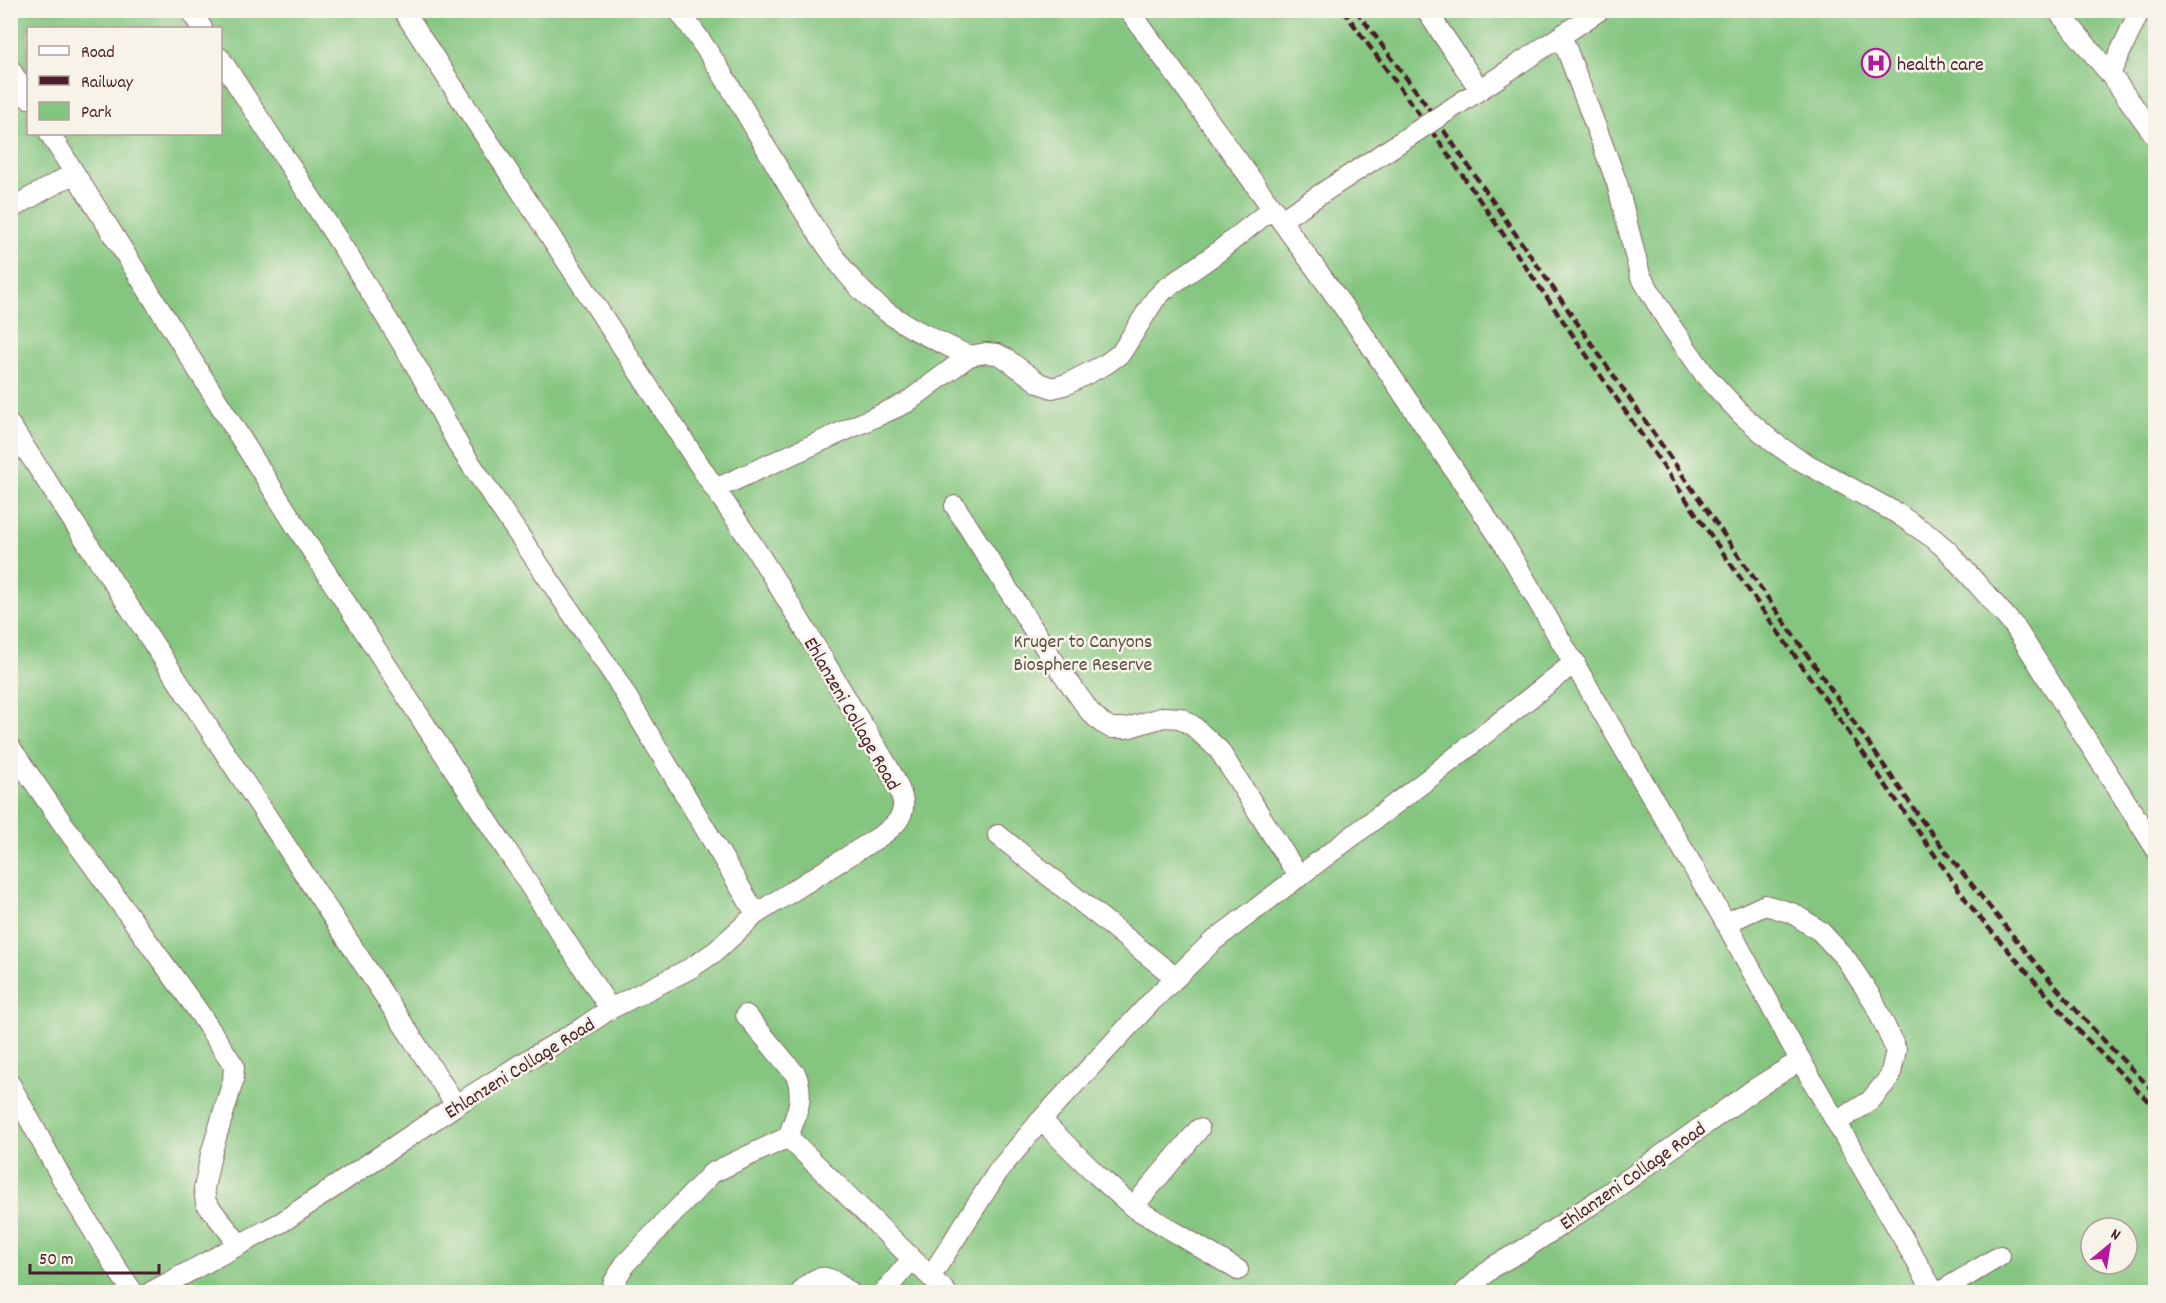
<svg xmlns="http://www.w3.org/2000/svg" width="2166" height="1303" font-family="Dekko,sans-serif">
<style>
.green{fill:#84c680;stroke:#677256;stroke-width:1.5;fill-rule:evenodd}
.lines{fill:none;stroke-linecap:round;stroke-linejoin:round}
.minor-casing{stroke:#856564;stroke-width:22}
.minor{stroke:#fff;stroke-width:20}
.rail{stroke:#4a1f2b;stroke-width:4.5;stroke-dasharray:9 4.5;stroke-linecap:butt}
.minor-bridge-casing{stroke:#856564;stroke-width:22;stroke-linecap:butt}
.minor-bridge{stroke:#fff;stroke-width:20}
.labels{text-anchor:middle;stroke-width:5;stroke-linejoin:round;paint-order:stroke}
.poi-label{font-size:20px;fill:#4a1f2b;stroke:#f7f3e8;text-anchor:start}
.park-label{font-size:20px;fill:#5b5144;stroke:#f7f3e8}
.street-label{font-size:20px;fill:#4a1f2b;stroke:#f7f3e8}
</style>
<rect width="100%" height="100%" fill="#f7f3e8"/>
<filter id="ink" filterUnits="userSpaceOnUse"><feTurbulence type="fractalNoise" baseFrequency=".0167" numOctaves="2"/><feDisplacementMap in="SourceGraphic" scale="12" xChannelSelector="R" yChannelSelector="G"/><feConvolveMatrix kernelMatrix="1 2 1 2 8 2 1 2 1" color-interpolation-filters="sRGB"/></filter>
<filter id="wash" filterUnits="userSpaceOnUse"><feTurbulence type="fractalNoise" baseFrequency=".008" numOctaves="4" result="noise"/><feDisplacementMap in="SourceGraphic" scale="24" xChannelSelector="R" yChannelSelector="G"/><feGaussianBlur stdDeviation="1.35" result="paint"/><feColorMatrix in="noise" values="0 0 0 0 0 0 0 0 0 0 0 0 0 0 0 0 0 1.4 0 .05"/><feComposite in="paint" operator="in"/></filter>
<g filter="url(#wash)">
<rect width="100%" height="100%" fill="#f3e6ce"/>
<path class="green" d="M10,11H2155V1292H11ZM28,28H220V134H28ZM2091,1228H2127V1264H2091Z"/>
</g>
<g filter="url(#ink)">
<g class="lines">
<g class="minor-casing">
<path id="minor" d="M190,10L202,28
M678,10C728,74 763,147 807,216C826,245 847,279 874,302C902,326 936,340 969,356
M1129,10L1363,334L1506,547L1726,923L1793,1047L1934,1292
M1426,10L1480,90
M2057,10L2110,74L2156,137
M1562,37L1617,183L1640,275L1670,325L1705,375L1742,415L1773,442L1796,458L1898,514L1933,538L1948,551L2015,627L2156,849
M220,58L351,260L419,371L460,448L615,677L756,914
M10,69L28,98
M2110,74L2140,10
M1466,99L1600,10
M50,134L292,520L610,1009
M10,209L74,173
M1281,220L1408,137
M10,425L456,1105
M715,489L906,403L969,356L986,353L997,354L1005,358L1039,383L1052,388L1067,384L1106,364L1121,353L1155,299L1165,289L1214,255L1273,208
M955,506L1051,657L1090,712L1102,723L1111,728H1127L1164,717L1180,718L1193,726L1219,750L1299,877
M10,747L61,821L198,1011L234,1066L233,1081L211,1154L204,1189L206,1203L239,1244
M998,835L1176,978
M1726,923L1765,905L1792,913L1820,931L1846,959L1873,1000L1896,1050L1890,1077L1870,1101L1837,1122
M10,1084L66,1186L113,1263L133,1292
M1041,1120L1097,1175L1133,1207L1238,1270
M788,1137L946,1292
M1133,1207L1199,1129
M931,1276L999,1170L1041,1120L1153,1000L1212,942L1428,779L1575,662
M151,1292L282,1222L456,1105L523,1063L582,1028L610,1009L691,968L716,951L756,914L882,835C893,827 905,817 903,802C900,781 867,733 855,713C810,638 766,561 715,489L403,10
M612,1292L613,1284L625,1264L712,1173L788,1137C796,1116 805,1097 796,1075L746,1015
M801,1292C820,1270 828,1276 849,1292
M884,1292L912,1259
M1465,1292L1494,1266L1523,1250L1606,1195L1756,1088L1801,1060
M1940,1292L2000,1256"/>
</g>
<use href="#minor" class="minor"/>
<path class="rail" d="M1343,10L1443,147L1750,592L1974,911L2074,1026L2156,1109
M1356,10L1424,102L1923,822C1996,916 2069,1010 2156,1093"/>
<g class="minor-bridge-casing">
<path id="minor-bridge" d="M1408,137L1466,99"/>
</g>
<use href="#minor-bridge" class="minor-bridge"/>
</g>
</g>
<defs>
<g id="hospital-ring" transform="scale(1.5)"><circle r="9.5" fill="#f7f3e8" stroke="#b5179e" stroke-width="1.5"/><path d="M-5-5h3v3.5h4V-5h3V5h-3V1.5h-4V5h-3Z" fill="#b5179e"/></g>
</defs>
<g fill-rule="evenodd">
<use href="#hospital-ring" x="1876" y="63"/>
</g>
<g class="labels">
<g class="poi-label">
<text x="1897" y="70">health care</text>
</g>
<g class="park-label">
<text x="1083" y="647">Kruger to Canyons<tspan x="1083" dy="23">Biosphere Reserve</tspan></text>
</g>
<g class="street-label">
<text transform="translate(853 713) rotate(60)" y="7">Ehlanzeni Collage Road</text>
<text transform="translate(519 1067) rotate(-32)" y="7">Ehlanzeni Collage Road</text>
<text transform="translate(1632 1175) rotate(-35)" y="7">Ehlanzeni Collage Road</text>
</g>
</g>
<rect width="2166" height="1303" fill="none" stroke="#f7f3e8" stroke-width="36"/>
<rect x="27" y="27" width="195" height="108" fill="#f7f3e8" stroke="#b29e9c" stroke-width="1.5"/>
<rect x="39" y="46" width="30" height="9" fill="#ffffff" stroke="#b29e9c" stroke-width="1.5"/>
<text x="81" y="57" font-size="18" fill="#4a1f2b">Road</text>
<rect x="39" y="76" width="30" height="9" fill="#4a1f2b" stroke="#b29e9c" stroke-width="1.5"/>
<text x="81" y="87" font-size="18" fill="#4a1f2b">Railway</text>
<rect x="39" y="102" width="30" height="18" fill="#84c680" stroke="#b29e9c" stroke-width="1.5"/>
<text x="81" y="117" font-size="18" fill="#4a1f2b">Park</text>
<g transform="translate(2109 1246) rotate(30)"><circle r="28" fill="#f7f3e8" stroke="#b29e9c" stroke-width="1.5"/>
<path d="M0-4.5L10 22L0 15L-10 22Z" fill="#b5179e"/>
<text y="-9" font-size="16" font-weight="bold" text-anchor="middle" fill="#4a1f2b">N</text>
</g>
<path d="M30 1264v9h129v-9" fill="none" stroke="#4a1f2b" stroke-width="3"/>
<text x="39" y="1264" font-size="18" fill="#4a1f2b" stroke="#f7f3e8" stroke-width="4.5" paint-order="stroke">50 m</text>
</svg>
